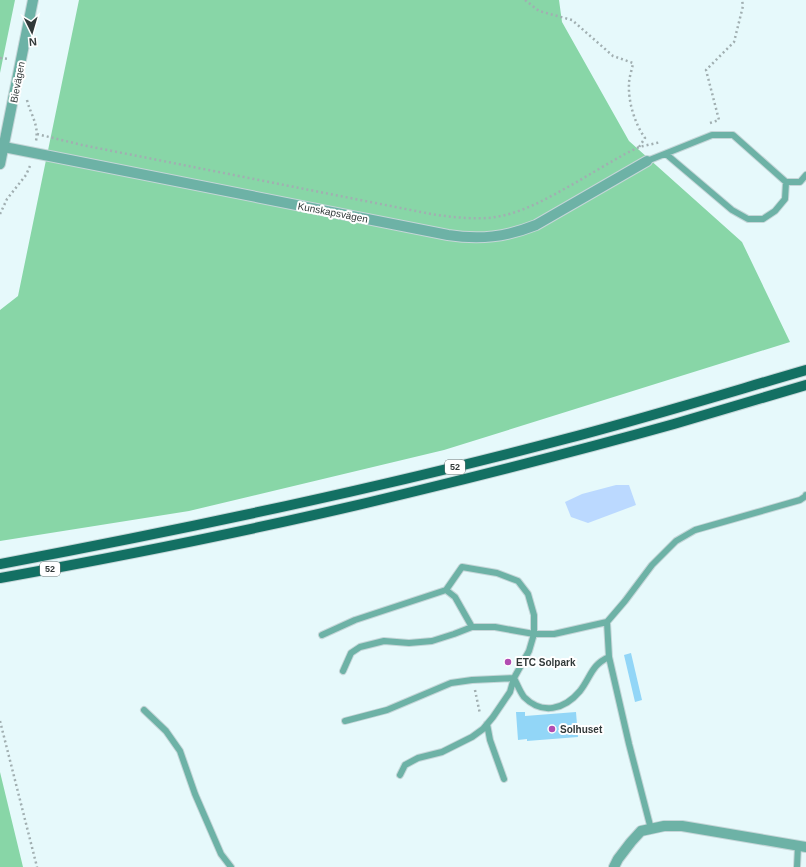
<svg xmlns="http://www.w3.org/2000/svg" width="806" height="867" font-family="Arial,sans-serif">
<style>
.forest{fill:#88d6a7}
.water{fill:#bbd9ff}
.building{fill:#92d6f7}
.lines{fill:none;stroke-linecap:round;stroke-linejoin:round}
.service-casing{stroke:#c5d6d8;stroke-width:8}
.minor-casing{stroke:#c5d6d8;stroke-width:12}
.tertiary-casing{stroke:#c5d6d8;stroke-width:12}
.primary-casing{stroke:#c5d6d8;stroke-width:12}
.path{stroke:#a1afb1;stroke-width:2.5;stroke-dasharray:2 3;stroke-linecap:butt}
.service{stroke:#6db2a6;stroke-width:6}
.minor{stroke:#6db2a6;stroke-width:10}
.tertiary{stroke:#6db2a6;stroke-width:10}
.primary{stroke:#137063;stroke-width:10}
.poi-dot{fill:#b24db2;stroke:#fff;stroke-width:1.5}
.labels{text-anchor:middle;stroke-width:4;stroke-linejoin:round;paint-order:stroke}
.shield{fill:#fff;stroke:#6f7474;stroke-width:1}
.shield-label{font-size:9px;font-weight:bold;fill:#313939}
.street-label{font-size:10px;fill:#313939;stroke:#fff}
.poi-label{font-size:10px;font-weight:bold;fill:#313939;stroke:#fff;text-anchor:start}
</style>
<rect width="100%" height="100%" fill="#e6f9fb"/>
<path class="forest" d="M0,0H15L0,73Z
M79,0H559L562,22L629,141L742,242L790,342L444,450L189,511L0,541V310L18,296Z
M0,772L23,867H0Z"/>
<path class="water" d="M616,485H629L636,505L588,523L571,517L565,502L582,494Z"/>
<path class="building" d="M631,653L642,700L635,702L624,655Z
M516,712H525V716L576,712L578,737L527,741V739L518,740Z"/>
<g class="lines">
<g class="service-casing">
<path id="service" d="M666,154L732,210L748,219H763L775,211L785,199L786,182
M647,161L712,135H733L786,182H800L806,175
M322,635L355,620L446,590L455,597L472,627
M343,671L351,653L360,647L384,641L409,643L432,641L454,634L472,627H495L534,634H554L607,622
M144,710L166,731L180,751L195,794L221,854L231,867
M345,721L387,710L451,683L472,680L514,678C517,684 520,692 524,697C542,715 564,710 580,691C591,677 591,665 609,657
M487,724L490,740L504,779
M400,775L405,765L418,758L442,752L472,737L483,729L493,717L510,692L514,678L529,651L534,634V615L528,594L518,581L497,573L462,567L446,590
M651,829L629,744L609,657L607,622L625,601L652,565L676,541L695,530L800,500L806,496V495
M797,867L798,846"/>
</g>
<g class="minor-casing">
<path id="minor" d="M4,147L448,235C480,240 506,237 536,225L647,161
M614,867L618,859L631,842L641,831L664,826H682L806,847"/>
</g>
<g class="tertiary-casing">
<path id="tertiary" d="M0,164L33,0"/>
</g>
<g class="primary-casing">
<path id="primary" d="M0,564C191,528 381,488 569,438C649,417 727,393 806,370
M0,578C139,553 278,525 416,491C502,470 588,448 674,424C718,411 762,398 806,385"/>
</g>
<path class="path" d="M525,0L539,11L572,20L613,56L633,63C632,70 629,77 629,84C628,102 635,124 645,138L639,147
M0,58L9,59
M27,100C31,116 39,124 36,141
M710,123L719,120L706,70L734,42L743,6L742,0
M37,134L82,145L431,214C450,217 469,219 488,218C520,215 548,198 575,183C592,173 609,163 625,154L639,147L661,142
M0,214L7,199L26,175L30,166
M475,690L480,714
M0,721L37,867"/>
<use href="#service" class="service"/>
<use href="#minor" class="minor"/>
<use href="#tertiary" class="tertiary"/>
<use href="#primary" class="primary"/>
</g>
<g class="poi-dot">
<circle cx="508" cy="662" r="4"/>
<circle cx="552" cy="729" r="4"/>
</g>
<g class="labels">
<g class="shield">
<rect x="445" y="460" width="20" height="14" rx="3"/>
<rect x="40" y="562" width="20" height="14" rx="3"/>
</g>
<g class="shield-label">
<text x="455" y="470">52</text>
<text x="50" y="572">52</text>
</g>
<g class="street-label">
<text transform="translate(17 82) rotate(-79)" y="4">Bievägen</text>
<text transform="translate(333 212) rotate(11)" y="4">Kunskapsvägen</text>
</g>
<g class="poi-label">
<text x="516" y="666">ETC Solpark</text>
<text x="560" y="733">Solhuset</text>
</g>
</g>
<g transform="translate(32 32) rotate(175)" stroke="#ffffff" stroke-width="3" paint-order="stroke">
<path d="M0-3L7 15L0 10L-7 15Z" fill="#313939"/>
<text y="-6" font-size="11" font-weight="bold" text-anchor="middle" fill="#313939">N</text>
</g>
</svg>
